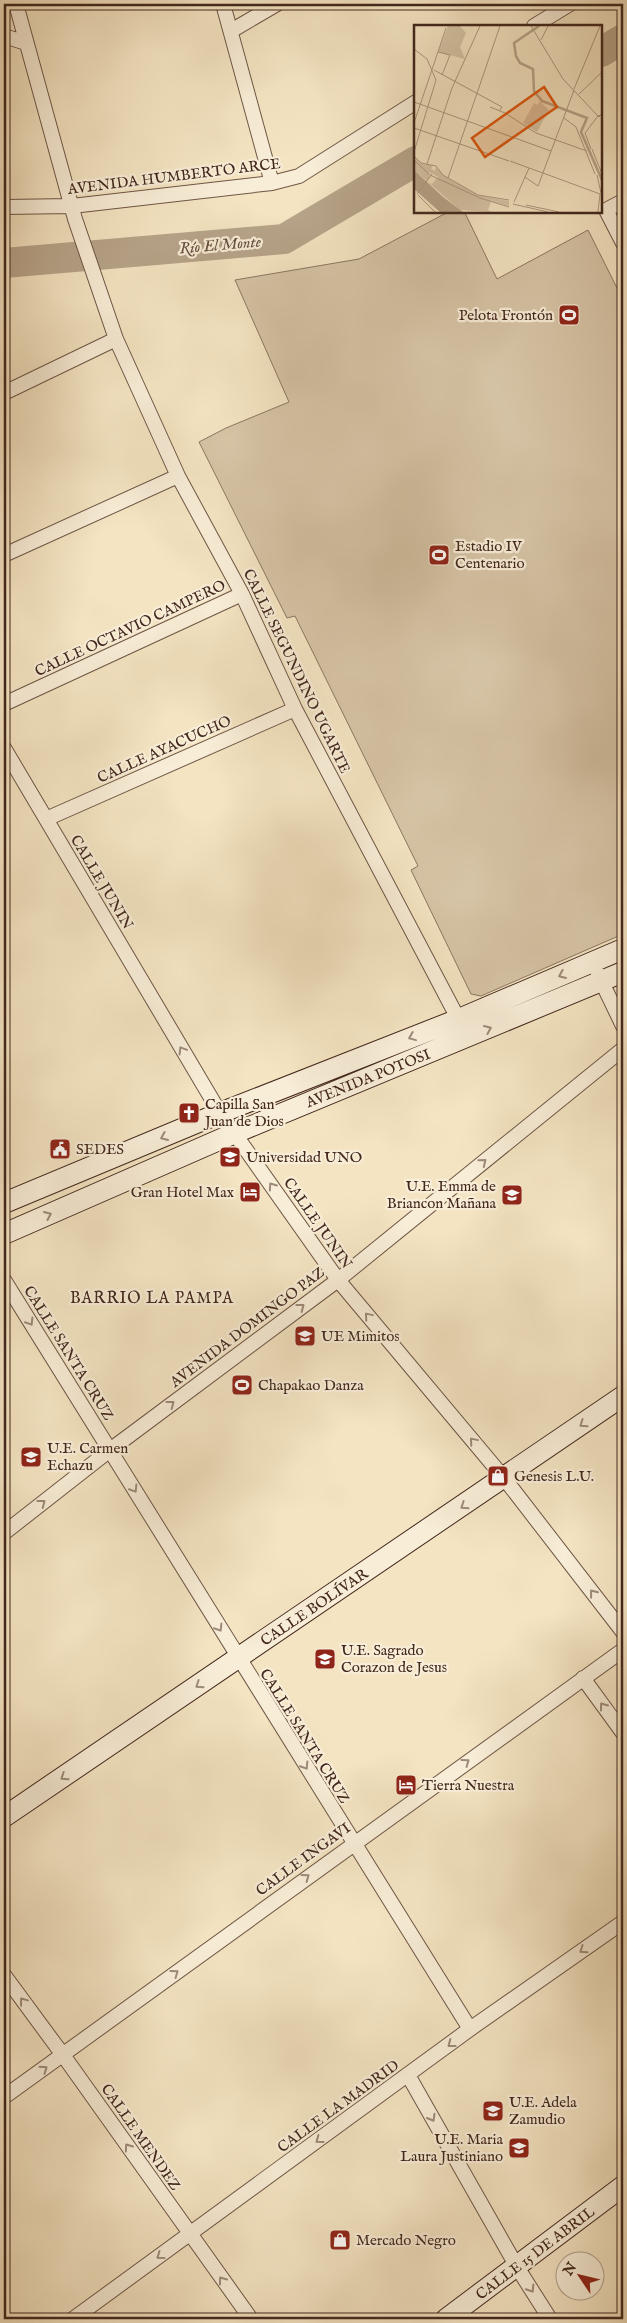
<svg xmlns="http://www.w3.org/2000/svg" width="627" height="2323" font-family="'IM FELL English',serif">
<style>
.green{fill:#d6c4a6;stroke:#8c7662}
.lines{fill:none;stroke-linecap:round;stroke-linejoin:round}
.river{stroke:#b7a48a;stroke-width:30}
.street-casing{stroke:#6e5646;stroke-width:16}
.secondary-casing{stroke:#42271d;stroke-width:22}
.street{stroke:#f8edd7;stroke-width:14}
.secondary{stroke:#f8edd7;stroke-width:20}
.oneway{stroke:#9d8a7a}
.labels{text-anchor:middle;stroke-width:4.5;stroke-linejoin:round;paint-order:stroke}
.street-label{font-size:15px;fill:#42271d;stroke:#f8edd7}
.poi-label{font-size:15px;fill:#42271d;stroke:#f8edd7;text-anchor:start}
.water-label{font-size:16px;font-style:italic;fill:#654c3e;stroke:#f8edd7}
.neighbourhood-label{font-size:16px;letter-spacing:1px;fill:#42271d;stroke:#f8edd7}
.inset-river{fill:none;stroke:#b7a48a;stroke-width:2.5}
.inset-road{fill:none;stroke:#ad9880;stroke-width:1}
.view{fill:#e0560d;fill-opacity:0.15;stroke:#e0560d;stroke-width:2.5}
.inset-edge{fill:none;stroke:#42271d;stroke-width:2.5}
</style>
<rect width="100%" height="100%" fill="#f4e4c2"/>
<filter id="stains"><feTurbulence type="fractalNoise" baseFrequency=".004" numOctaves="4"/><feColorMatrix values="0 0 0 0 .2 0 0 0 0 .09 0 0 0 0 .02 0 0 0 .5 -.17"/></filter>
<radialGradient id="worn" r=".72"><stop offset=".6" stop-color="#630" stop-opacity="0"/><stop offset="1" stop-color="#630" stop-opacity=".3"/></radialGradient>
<path class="green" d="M450,211H464L497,279L588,230L623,300V934L481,996L471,994L411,870L418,866L295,616L287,618L199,442L226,428L289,402L235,280L359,259Z"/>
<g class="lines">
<path class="river" d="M601,52L623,39
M4,263L284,239L416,161"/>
<g class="street-casing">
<path id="street" d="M16,4L75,219L116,339L178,476L242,594L295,709L462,1026
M223,4L272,183
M534,26L570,4
M231,31L277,4
M4,36L26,43
M623,201L606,210L623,243
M4,207L72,206L272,183L299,176L416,102
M4,393L116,339
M4,555L178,476
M4,704L242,594
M4,748L220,1113L338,1280L504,1478L623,1632
M46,819L295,709
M598,974L623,1026
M4,1280L470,2029
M4,1533L110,1450L338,1280L623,1049
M583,1678L623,1733
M4,1975L63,2055L251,2319
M408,2075L517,2267L550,2319
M4,2097L623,1650
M73,2319L470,2029L623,1922"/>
</g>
<g class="secondary-casing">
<path id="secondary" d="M4,1203L220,1113L459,1019L623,949
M4,1234L235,1133L623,972
M4,1817L623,1396
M446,2319L623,2186"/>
</g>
<use href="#street" class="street"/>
<use href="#secondary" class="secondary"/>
</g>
<defs><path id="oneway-chevron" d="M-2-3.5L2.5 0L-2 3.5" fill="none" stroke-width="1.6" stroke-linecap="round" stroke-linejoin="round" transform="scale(1.25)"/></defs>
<g class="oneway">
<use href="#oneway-chevron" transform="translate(562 975) rotate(157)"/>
<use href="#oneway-chevron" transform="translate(488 1029) rotate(-23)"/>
<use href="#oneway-chevron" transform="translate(412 1037) rotate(158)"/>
<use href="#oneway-chevron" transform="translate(182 1050) rotate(-121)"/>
<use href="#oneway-chevron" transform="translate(164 1137) rotate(157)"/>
<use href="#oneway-chevron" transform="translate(483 1162) rotate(-39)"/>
<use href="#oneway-chevron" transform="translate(272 1186) rotate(-125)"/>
<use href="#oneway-chevron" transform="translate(48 1215) rotate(-24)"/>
<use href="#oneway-chevron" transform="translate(301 1307) rotate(-37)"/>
<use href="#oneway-chevron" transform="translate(368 1316) rotate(-130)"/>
<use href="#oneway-chevron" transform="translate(30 1322) rotate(58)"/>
<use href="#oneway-chevron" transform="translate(171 1404) rotate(-37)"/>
<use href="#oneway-chevron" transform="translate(583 1424) rotate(145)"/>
<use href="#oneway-chevron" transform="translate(473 1441) rotate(-130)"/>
<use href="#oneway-chevron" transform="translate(134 1489) rotate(58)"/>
<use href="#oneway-chevron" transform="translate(42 1503) rotate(-38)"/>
<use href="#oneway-chevron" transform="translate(464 1506) rotate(146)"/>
<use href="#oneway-chevron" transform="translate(593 1593) rotate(-128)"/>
<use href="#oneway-chevron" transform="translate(219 1628) rotate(58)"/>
<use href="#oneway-chevron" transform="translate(199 1685) rotate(146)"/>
<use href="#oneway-chevron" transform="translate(603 1706) rotate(-126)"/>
<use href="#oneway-chevron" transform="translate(466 1762) rotate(-36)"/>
<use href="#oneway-chevron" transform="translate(305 1766) rotate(58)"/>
<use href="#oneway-chevron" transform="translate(64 1777) rotate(146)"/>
<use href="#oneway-chevron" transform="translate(306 1877) rotate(-36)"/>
<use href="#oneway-chevron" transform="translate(583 1950) rotate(145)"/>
<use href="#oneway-chevron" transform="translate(175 1973) rotate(-36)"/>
<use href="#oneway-chevron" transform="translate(23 2001) rotate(-127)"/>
<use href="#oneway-chevron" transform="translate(451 2044) rotate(143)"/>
<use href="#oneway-chevron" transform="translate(44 2069) rotate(-35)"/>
<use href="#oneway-chevron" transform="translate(432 2118) rotate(60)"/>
<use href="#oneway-chevron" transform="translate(319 2140) rotate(144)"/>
<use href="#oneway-chevron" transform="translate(128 2147) rotate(-125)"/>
<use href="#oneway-chevron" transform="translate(160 2256) rotate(144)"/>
<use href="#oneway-chevron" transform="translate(222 2280) rotate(-126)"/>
<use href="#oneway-chevron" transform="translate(531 2289) rotate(58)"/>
</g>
<defs>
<g id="stadium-square" transform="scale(1.125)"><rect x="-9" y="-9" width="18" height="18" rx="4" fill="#8f2418" stroke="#f8edd7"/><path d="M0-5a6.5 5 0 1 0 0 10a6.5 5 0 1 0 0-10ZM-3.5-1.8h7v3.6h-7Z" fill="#fff"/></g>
<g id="church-square" transform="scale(1.125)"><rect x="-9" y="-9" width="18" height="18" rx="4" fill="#8f2418" stroke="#f8edd7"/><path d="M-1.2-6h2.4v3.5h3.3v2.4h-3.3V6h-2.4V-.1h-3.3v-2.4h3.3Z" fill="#fff"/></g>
<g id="civic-square" transform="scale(1.125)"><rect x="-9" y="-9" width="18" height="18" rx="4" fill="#8f2418" stroke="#f8edd7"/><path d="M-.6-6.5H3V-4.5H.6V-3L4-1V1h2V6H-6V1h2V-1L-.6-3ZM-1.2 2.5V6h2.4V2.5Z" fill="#fff"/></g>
<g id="university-square" transform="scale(1.125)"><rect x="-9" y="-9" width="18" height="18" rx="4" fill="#8f2418" stroke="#f8edd7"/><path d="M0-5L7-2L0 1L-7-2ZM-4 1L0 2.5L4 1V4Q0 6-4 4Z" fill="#fff"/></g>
<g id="hotel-square" transform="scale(1.125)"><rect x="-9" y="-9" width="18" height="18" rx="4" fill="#8f2418" stroke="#f8edd7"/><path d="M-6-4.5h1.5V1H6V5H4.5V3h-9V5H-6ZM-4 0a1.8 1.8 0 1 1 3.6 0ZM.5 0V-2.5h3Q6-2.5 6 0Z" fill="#fff"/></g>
<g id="school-square" transform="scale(1.125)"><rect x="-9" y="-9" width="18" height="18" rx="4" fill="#8f2418" stroke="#f8edd7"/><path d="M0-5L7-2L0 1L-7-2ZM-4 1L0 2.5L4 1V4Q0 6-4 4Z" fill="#fff"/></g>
<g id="shop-square" transform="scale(1.125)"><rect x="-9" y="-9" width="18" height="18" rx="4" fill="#8f2418" stroke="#f8edd7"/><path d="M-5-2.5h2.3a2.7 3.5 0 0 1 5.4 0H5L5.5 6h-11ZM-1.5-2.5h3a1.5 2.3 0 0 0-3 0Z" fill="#fff"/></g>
</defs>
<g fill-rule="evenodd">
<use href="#stadium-square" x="569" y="315"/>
<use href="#stadium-square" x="439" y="555"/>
<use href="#church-square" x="189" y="1113"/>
<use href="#civic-square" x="60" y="1149"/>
<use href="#university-square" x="230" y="1157"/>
<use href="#hotel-square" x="250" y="1192"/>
<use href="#school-square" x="512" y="1195"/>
<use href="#school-square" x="305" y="1336"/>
<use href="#stadium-square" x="242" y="1385"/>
<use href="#school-square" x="31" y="1457"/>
<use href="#shop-square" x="498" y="1476"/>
<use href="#school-square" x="325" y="1659"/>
<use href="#hotel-square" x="406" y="1785"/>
<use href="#school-square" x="493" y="2111"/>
<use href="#school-square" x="519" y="2148"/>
<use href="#shop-square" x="340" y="2240"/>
</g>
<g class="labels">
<g class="street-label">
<text transform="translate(174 176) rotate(-7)" y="5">AVENIDA HUMBERTO ARCE</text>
<text transform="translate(130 628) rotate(-25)" y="5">CALLE OCTAVIO CAMPERO</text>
<text transform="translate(297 671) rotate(64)" y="5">CALLE SEGUNDINO UGARTE</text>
<text transform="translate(164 749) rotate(-24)" y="5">CALLE AYACUCHO</text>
<text transform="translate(102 882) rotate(59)" y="5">CALLE JUNIN</text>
<text transform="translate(368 1078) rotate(-22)" y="5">AVENIDA POTOSI</text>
<text transform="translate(318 1223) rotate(55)" y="5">CALLE JUNIN</text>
<text transform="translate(247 1327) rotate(-37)" y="5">AVENIDA DOMINGO PAZ</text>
<text transform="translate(69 1353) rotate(58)" y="5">CALLE SANTA CRUZ</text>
<text transform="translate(314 1607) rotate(-34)" y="5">CALLE BOLÍVAR</text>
<text transform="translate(305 1736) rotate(58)" y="5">CALLE SANTA CRUZ</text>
<text transform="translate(303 1859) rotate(-36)" y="5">CALLE INGAVI</text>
<text transform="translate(338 2106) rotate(-36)" y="5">CALLE LA MADRID</text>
<text transform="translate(141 2137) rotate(55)" y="5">CALLE MENDEZ</text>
<text transform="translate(535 2253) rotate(-37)" y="5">CALLE 15 DE ABRIL</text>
</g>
<g class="poi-label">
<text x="553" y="320" text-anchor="end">Pelota Frontón</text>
<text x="455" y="551">Estadio IV<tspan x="455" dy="17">Centenario</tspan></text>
<text x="205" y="1109">Capilla San<tspan x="205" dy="17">Juan de Dios</tspan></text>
<text x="76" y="1154">SEDES</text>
<text x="246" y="1162">Universidad UNO</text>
<text x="496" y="1191" text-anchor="end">U.E. Emma de<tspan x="496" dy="17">Briancon Mañana</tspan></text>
<text x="234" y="1197" text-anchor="end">Gran Hotel Max</text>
<text x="321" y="1341">UE Mimitos</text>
<text x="258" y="1390">Chapakao Danza</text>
<text x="47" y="1453">U.E. Carmen<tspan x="47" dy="17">Echazu</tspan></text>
<text x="514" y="1481">Genesis L.U.</text>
<text x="341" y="1655">U.E. Sagrado<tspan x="341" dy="17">Corazon de Jesus</tspan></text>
<text x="422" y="1790">Tierra Nuestra</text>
<text x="509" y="2107">U.E. Adela<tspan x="509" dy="17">Zamudio</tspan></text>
<text x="503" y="2144" text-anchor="end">U.E. Maria<tspan x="503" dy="17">Laura Justiniano</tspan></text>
<text x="356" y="2245">Mercado Negro</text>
</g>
<g class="water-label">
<text transform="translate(220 244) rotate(-5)" y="6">Río El Monte</text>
</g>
<g class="neighbourhood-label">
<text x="152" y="1303">BARRIO LA PAMPA</text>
</g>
</g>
<g transform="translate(414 25)">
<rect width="188" height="188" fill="#f4e4c2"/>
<path d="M34,1H46L52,8L46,22L51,34L24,27ZM126,76L135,85L123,107L109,98L120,78L123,80ZM0,132L9,139L19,140L17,144L21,146L22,142L30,151L64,170L95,176V181L65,173L15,147V153L18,150L13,156L0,145ZM24,152L77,177L74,185L77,187L46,185L14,157L18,159Z" fill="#d6c4a6"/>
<path d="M0,145L29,172L49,187H26L0,164Z" fill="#b7a48a"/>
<path class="inset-river" d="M125,1L100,18L102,31L106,38L119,44L120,66L128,76L173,93L167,107L188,155"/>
<path class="inset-road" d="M117,1L149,54L184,91L187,90L185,92L184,91M127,15L134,1M0,24L13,34L22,55L0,127M24,27L36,30L28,50M20,45L88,82L86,85M160,64L186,1M165,69L188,47M0,77L137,126M76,82L91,88L122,108L173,126M150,93L162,102L181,149M0,98L32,3M0,103L95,136M177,124L171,108L184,91M178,124L188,149M0,131L7,138L22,141L29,150L64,170L95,175M0,135L16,150L66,173L95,182M96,136L115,143M13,139L38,63L66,1M129,148L186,169M183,150L187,168M111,152L124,161L160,65M34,153L86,1M3,169L18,149M4,170L21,187M100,177L115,143L129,148M99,179L134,187M112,180L145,187M184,187L186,169"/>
<path class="view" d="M130,62L143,82L71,132L58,113Z"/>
<rect width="188" height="188" class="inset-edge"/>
</g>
<rect width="627" height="2323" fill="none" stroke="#f4e4c2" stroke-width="20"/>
<rect x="5" y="5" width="617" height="2313" fill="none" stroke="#42271d" stroke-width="2.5"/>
<rect x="10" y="10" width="607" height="2303" fill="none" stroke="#42271d"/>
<g transform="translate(580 2276) rotate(305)"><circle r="24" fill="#f8edd7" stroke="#af9e8d"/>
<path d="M0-4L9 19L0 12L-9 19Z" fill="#8f2418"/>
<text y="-8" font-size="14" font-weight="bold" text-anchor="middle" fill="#42271d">N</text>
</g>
<rect width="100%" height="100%" filter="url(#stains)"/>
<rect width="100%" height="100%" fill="url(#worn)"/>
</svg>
